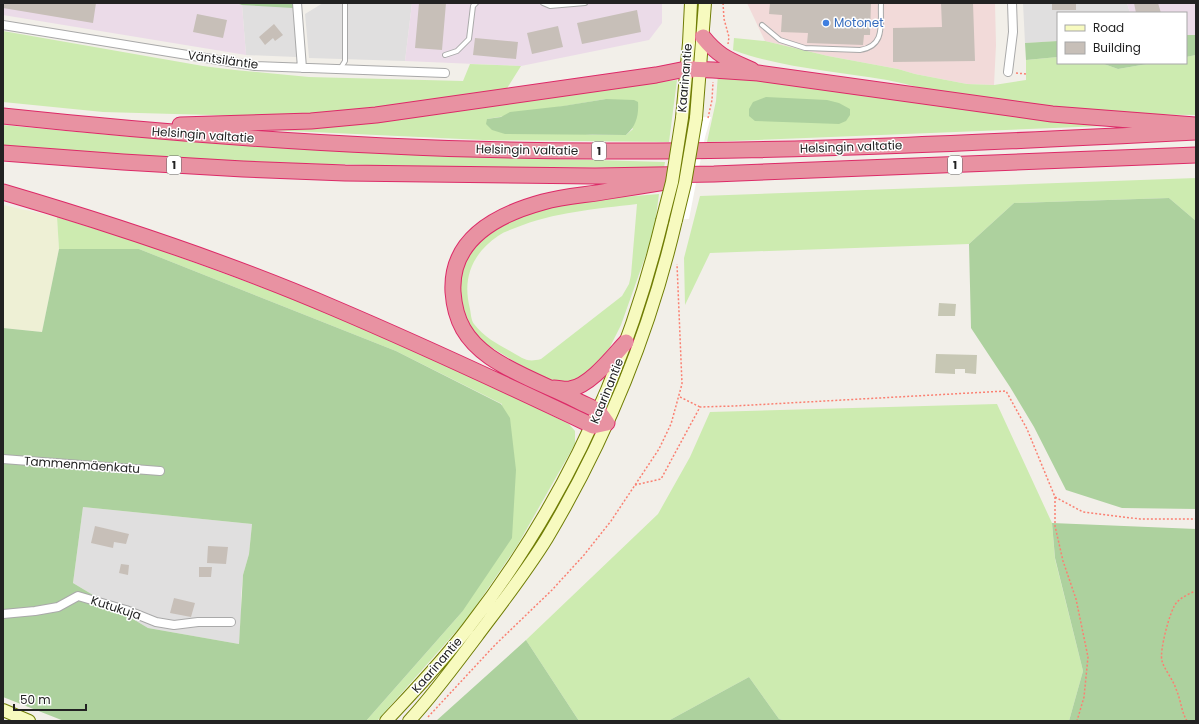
<svg xmlns="http://www.w3.org/2000/svg" width="1199" height="724" font-family="Poppins,sans-serif">
<style>
.residential{fill:#e0dfdf}
.commercial{fill:#f2dad9}
.industrial{fill:#ebdbe8}
.construction{fill:#c7c7b4}
.farmland{fill:#eef0d5}
.grass{fill:#cdebb0;fill-rule:evenodd}
.forest{fill:#add19e;fill-rule:evenodd}
.pier{fill:#fff}
.building{fill:#c7bfb8}
.lines{fill:none;stroke-linecap:round;stroke-linejoin:round}
.lane-casing{stroke:#a9a9a9;stroke-width:6}
.street-casing{stroke:#a9a9a9;stroke-width:10}
.secondary-casing{stroke:#707d05;stroke-width:14}
.highway-casing{stroke:#dc2a67;stroke-width:17}
.path{stroke:#fa8072;stroke-width:1.5;stroke-dasharray:2 2;stroke-linecap:butt}
.lane{stroke:#fff;stroke-width:4}
.street{stroke:#fff;stroke-width:8}
.secondary{stroke:#f7fabf;stroke-width:12}
.highway{stroke:#e892a2;stroke-width:15}
.secondary-bridge-casing{stroke:#707d05;stroke-width:14;stroke-linecap:butt}
.secondary-bridge{stroke:#f7fabf;stroke-width:12}
.shop-dot{fill:#3f7fe0;stroke:#fff;stroke-width:1.5}
.labels{text-anchor:middle;stroke-width:3;stroke-linejoin:round;paint-order:stroke}
.shield{fill:#fff;stroke:#646464;stroke-width:1}
.shield-label{font-size:11px;font-weight:bold;fill:#222}
.shop-label{font-size:12px;fill:#366cbe;stroke:#fff;text-anchor:start}
.street-label{font-size:12px;fill:#222;stroke:#fff}
</style>
<rect width="100%" height="100%" fill="#f2efe9"/>
<path class="residential" d="M236,3H293L297,57L246,55L242,5Z
M323,3H412L405,61L309,58L305,14Z
M1023,3H1127L1130,13H1058V41L1025,43Z
M83,507L252,524L249,554L243,575L241,596V616L239,644L148,628L73,583Z"/>
<path class="commercial" d="M747,3H995L996,45L994,85L967,84L915,74L898,69L828,56L765,41Z"/>
<path class="industrial" d="M3,3H236L242,5L246,55L3,15Z
M412,3H662V23L649,40L521,66L405,61Z
M1127,3H1196V35H1186V13H1130Z"/>
<path class="construction" d="M939,303L956,304L955,316H938Z
M936,354L977,355L976,374L965,373V369H955V374L935,373Z"/>
<path class="farmland" d="M3,205L57,217L59,249L42,332L3,328Z"/>
<path class="grass" d="M3,31L203,66L235,70L309,77L463,81L470,64L521,66L506,90L408,105L287,117L103,112L3,102Z
M734,38L765,41L828,56L898,69L915,74L967,84L994,85L1026,80V60L1058,57V63H1101L1118,69L1153,63H1186V57L1196,55V115C1114,114 1033,108 952,94C930,91 909,84 887,80C836,71 782,68 733,50Z
M718,74L1128,125L707,142L716,101Z
M677,80L669,142L483,140L269,130ZM606,99L633,129L626,135H592L487,119Z
M3,125C118,136 233,146 349,152C454,157 560,159 665,162L664,168C443,167 223,166 3,145Z
M1196,178V221L1169,198L1014,203L969,244L710,253L685,305L684,258L700,196Z
M659,194L654,232L621,325L610,347L601,359L589,371L579,378L567,382L543,379L481,341L466,322L458,301L462,265L476,244L502,225L547,206L586,200ZM637,204L631,275L629,284L622,296L541,359C526,363 523,358 510,351C497,344 483,336 474,324C471,320 471,314 470,309C462,278 472,254 498,236C503,232 510,230 515,228C554,212 596,209 637,204Z
M57,217L141,243L299,301L461,371L569,424L575,431V444L517,546L467,619L377,721H366L462,612L502,404L396,351L139,249H59Z
M997,404L1052,523L1055,559L1083,671L1069,721H786L779,719L749,677L668,721H579L526,640L658,514L690,457L710,412Z"/>
<path class="forest" d="M236,3H293V8L242,5Z
M1186,35H1196V55L1186,57Z
M1058,41V57L1026,60L1025,43Z
M1101,63H1153L1118,69Z
M766,97L827,100L839,103L850,109V115L846,121L839,124L755,121L749,116V109L753,102Z
M606,99L634,100L638,102C639,115 636,127 626,135L505,134L492,130L486,124L487,119L501,117L510,112L563,106Z
M1169,198L1196,221V509L1122,508L1066,490L1034,427L1010,387L971,328L969,244L1014,203Z
M59,249H139L396,351L501,404L510,418L516,470L512,538L462,612L366,721H64L3,697V328L42,332ZM83,507L252,524L249,554L243,575L239,644L148,628L73,583Z
M1052,523L1196,529V721H1069L1083,671L1055,558Z
M526,640L579,721H436Z
M749,677L779,719L786,721H668Z"/>
<path class="pier" d="M711,117L705,137L689,219L657,221L677,118Z"/>
<path class="building" d="M3,3H96L93,23L3,8Z
M419,3H446L442,50L415,48Z
M770,3H871L870,35H864L863,45L807,43L808,33L781,32L782,15L769,14Z
M941,3H973L975,61L893,62V28L942,27Z
M1052,3H1076V10H1052Z
M1134,3H1158L1161,13H1136Z
M637,10L641,32L582,44L577,23Z
M197,14L227,20L223,38L193,32Z
M274,24L283,35L275,41L273,38L265,45L259,37Z
M558,26L563,47L532,54L527,33Z
M475,38L518,42L516,59L473,55Z
M95,526L129,534L126,544L114,542L113,548L91,543Z
M208,546L228,547L226,564L207,563Z
M121,564L129,565L128,575L119,573Z
M199,567H212L211,577H199Z
M174,598L195,603L191,617L170,613Z"/>
<g class="lines">
<g class="lane-casing">
<path id="lane" d="M543,3L550,6L585,3
M762,25L780,40L805,48L860,50C886,46 880,24 881,3
M445,55L457,51L469,39L473,6L476,3
M340,69L345,61V3"/>
</g>
<g class="street-casing">
<path id="street" d="M297,3L302,68
M3,25L255,66L445,73
M1008,72L1013,32L1012,3
M3,459L160,471
M3,614L35,611L58,607L78,596L126,610L156,622L174,625L198,622H231"/>
</g>
<g class="secondary-casing">
<path id="secondary" d="M682,118L689,43L691,3
M696,118L705,3
M3,710L29,721
M386,721C414,691 443,661 468,628C563,506 626,370 662,221
M409,721C434,694 455,665 477,636C501,604 526,572 547,538C606,439 650,332 676,220"/>
</g>
<g class="highway-casing">
<path id="highway" d="M703,37C719,57 730,60 752,70
M3,116C200,137 398,151 596,151C796,152 996,142 1196,132
M180,125L311,121L376,115L656,75L686,69L713,70L758,73L1052,114L1195,125
M3,153L123,162L243,169L345,173L595,176L714,174L1196,155
M3,192C115,225 227,262 334,308C421,345 507,385 593,426L607,423C604,419 601,414 598,411C592,407 583,404 576,400C548,386 516,375 490,357C466,340 455,321 453,292C450,238 499,214 543,202C564,196 587,195 609,191C628,188 646,185 665,182
M554,388C559,388 565,390 570,389C590,386 613,356 626,342"/>
</g>
<path class="path" d="M723,3L724,19L729,37L728,44
M1016,73L1026,74
M708,118L712,100L713,82
M680,397L700,407
M635,485L661,479L700,407L734,406L1006,391L1027,429L1055,497L1083,512L1140,519H1196
M1055,497V526L1063,561L1076,599L1088,657L1084,697L1077,721
M428,717L495,645L552,590L584,555L611,521L659,449L671,424L682,384L677,264
M1187,721C1181,711 1181,700 1176,689C1173,679 1165,671 1162,661C1159,652 1170,609 1177,602C1182,597 1190,593 1196,591"/>
<use href="#lane" class="lane"/>
<use href="#street" class="street"/>
<use href="#secondary" class="secondary"/>
<use href="#highway" class="highway"/>
<g class="secondary-bridge-casing">
<path id="secondary-bridge" d="M676,220L685,183L696,118
M662,221L672,182L682,118"/>
</g>
<use href="#secondary-bridge" class="secondary-bridge"/>
</g>
<circle class="shop-dot" cx="826" cy="23" r="4"/>
<g class="labels">
<g class="shield">
<rect x="592" y="142" width="14" height="18" rx="3"/>
<rect x="167" y="156" width="14" height="18" rx="3"/>
<rect x="948" y="156" width="14" height="18" rx="3"/>
</g>
<g class="shield-label">
<text x="599" y="155">1</text>
<text x="174" y="169">1</text>
<text x="955" y="169">1</text>
</g>
<g class="shop-label">
<text x="834" y="27">Motonet</text>
</g>
<g class="street-label">
<text transform="translate(223 60) rotate(8)" y="4">Väntsiläntie</text>
<text transform="translate(685 78) rotate(-85)" y="4">Kaarinantie</text>
<text transform="translate(203 135) rotate(4)" y="4">Helsingin valtatie</text>
<text transform="translate(851 147) rotate(-2)" y="4">Helsingin valtatie</text>
<text transform="translate(527 150) rotate(1)" y="4">Helsingin valtatie</text>
<text transform="translate(607 391) rotate(-68)" y="4">Kaarinantie</text>
<text transform="translate(82 465) rotate(4)" y="4">Tammenmäenkatu</text>
<text transform="translate(116 608) rotate(18)" y="4">Kutukuja</text>
<text transform="translate(437 665) rotate(-49)" y="4">Kaarinantie</text>
</g>
</g>
<rect width="1199" height="724" fill="none" stroke="#222222" stroke-width="8"/>
<rect x="1057" y="12" width="130" height="52" fill="#ffffff" stroke="#a7a7a7"/>
<rect x="1065" y="25" width="20" height="6" fill="#f7fabf" stroke="#a7a7a7"/>
<text x="1093" y="32" font-size="12" fill="#222222">Road</text>
<rect x="1065" y="42" width="20" height="12" fill="#c7bfb8" stroke="#a7a7a7"/>
<text x="1093" y="52" font-size="12" fill="#222222">Building</text>
<path d="M14 704v6h72v-6" fill="none" stroke="#222222" stroke-width="2"/>
<text x="20" y="704" font-size="12" fill="#222222" stroke="#ffffff" stroke-width="3" paint-order="stroke">50 m</text>
</svg>
